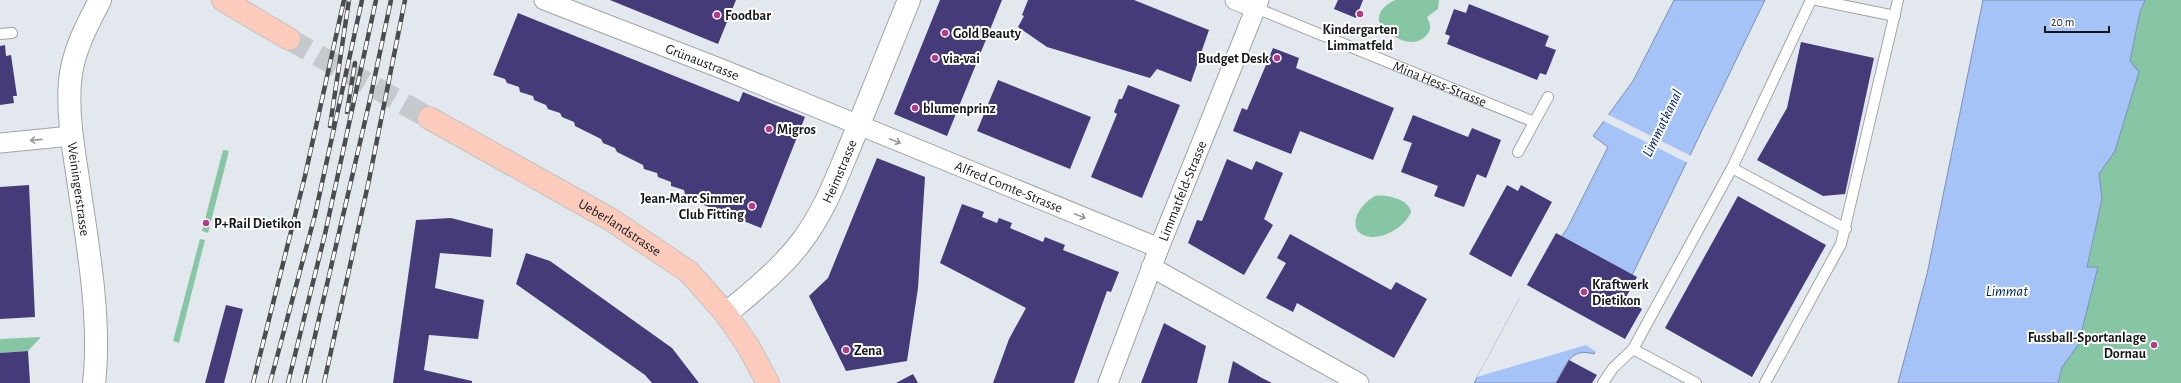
<svg xmlns="http://www.w3.org/2000/svg" width="2181" height="383" font-family="'Alegreya Sans',sans-serif">
<style>
.green{fill:#86c6a4}
.water{fill:#a5c3f6;stroke:#7a90b4}
.pier{fill:#e2e8ed}
.building{fill:#443b78}
.lines{fill:none;stroke-linecap:round;stroke-linejoin:round}
.primary-tunnel{stroke:#c3c9cd;stroke-width:22;stroke-dasharray:22 11;stroke-linecap:butt}
.service-casing{stroke:#9fa4a9;stroke-width:12}
.minor-casing{stroke:#9fa4a9;stroke-width:21}
.tertiary-casing{stroke:#9fa4a9;stroke-width:24}
.primary-casing{stroke:#c2c3c3;stroke-width:24}
.service{stroke:#fff;stroke-width:10}
.minor{stroke:#fff;stroke-width:19}
.tertiary{stroke:#fff;stroke-width:22}
.primary{stroke:#fccbbc;stroke-width:22}
.rail-casing{stroke:#4a4d4f;stroke-width:4.5}
.rail{stroke:#fff;stroke-width:3;stroke-dasharray:9;stroke-linecap:butt}
.oneway{stroke:#969798}
.poi-dot{fill:#b4398b;stroke:#fff;stroke-width:1.5}
.labels{text-anchor:middle;stroke-width:4;stroke-linejoin:round;paint-order:stroke}
.poi-label{font-size:14px;font-weight:bold;fill:#161819;stroke:#fff;text-anchor:start}
.street-label{font-size:14px;fill:#161819;stroke:#fff}
.water-label{font-size:15px;font-style:italic;fill:#002168;stroke:#fff}
</style>
<rect width="100%" height="100%" fill="#e2e8ed"/>
<path class="green" d="M1395,0H1439L1438,9L1427,17C1428,20 1430,23 1430,26C1431,30 1428,34 1425,37C1410,50 1388,35 1379,21C1378,10 1386,5 1395,0Z
M2145,0H2181V383H2058L2062,367L2078,345L2097,267L2087,268L2102,199L2099,174L2115,151L2130,61L2140,12Z
M223,150L229,151L208,233L202,231Z
M1375,196C1386,194 1410,200 1411,212C1404,230 1371,247 1357,230C1351,217 1364,202 1375,196Z
M200,239L205,240L179,343L173,341Z
M41,337L28,351L0,353V339Z"/>
<path class="water" d="M1674,0H1765L1594,354C1570,347 1566,365 1556,383H1474L1519,300L1568,227L1608,147L1593,136L1633,81Z
M1983,0H2145L2140,12L2130,61L2139,72L2115,151L2099,174L2102,199L2087,267H2098L2078,345L2062,367L2058,383H1898L1927,274Z"/>
<path class="pier" d="M1607,114L1691,156L1688,163L1602,120Z
M1527,285L1608,330L1596,355L1595,351L1586,345L1477,377Z"/>
<path class="building" d="M610,0H736L718,44Z
M940,0H1002L947,136L894,114Z
M1028,0H1134L1209,30L1191,82L1157,69L1150,78L1047,47L1018,27L1024,16L1022,15Z
M1338,0H1363L1356,18L1334,9Z
M1469,4L1549,36L1545,46L1556,50L1546,75L1540,73L1537,80L1447,44L1450,36L1445,34L1454,9L1466,13Z
M518,13L739,102L743,92L805,117L761,228L699,203L698,199L685,194L684,190L671,186V182L658,177L657,173L644,169L643,165L617,152L615,148L603,143L601,139L575,126L574,122L562,117L560,113L548,109L546,105L534,100L533,96L520,92L519,87L507,83L505,79L493,75Z
M1801,42L1874,58L1845,194L1823,196L1757,160L1787,108Z
M5,45L6,56L11,55L17,96H13L14,103L0,105V46Z
M1273,48L1299,58L1296,68L1394,108L1373,160L1300,131L1291,154L1233,131L1242,108L1247,110Z
M998,80L1091,117L1070,169L977,131Z
M1128,85L1180,105L1142,198L1091,177L1117,114L1114,112L1119,99H1122Z
M1413,115L1468,137L1472,128L1501,140L1486,178L1477,174L1464,207L1434,196L1438,186L1401,172L1412,143L1403,140Z
M877,158L925,177L918,288L907,361L846,371L809,296L828,278Z
M1227,159L1252,170L1256,161L1283,173L1264,219L1273,225L1244,275L1188,243L1197,220L1202,221Z
M29,185L35,317L0,319V187Z
M1507,185L1518,191L1521,185L1552,202L1511,277L1469,254Z
M1738,196L1826,245L1752,377L1665,328Z
M962,204L984,212L982,217L997,223L999,218L1012,223L1010,228L1043,242L1045,237L1065,245L1063,250L1119,272L1111,292L1107,291L1074,383H993L1009,339L1026,308L940,263Z
M451,218L493,229L491,257L440,253L435,288L484,300L478,339L429,335L424,370L472,381V383H393L416,220Z
M1556,233L1637,277L1625,299L1642,309L1625,339L1527,285Z
M1290,234L1391,290L1396,282L1427,299L1394,358L1297,303L1293,312L1266,298L1286,263L1277,258Z
M526,253L550,261L672,348L699,383H652L645,375L516,284Z
M226,305L243,309L224,383H205Z
M1164,323L1206,346L1197,383H1141Z
M28,351L30,383H0V353Z
M1569,360L1597,375L1592,383H1556Z
M1233,361L1262,378L1272,383H1228Z
M913,374L918,383H896Z"/>
<g class="lines">
<path class="primary-tunnel" d="M289,39L429,118"/>
<g class="service-casing">
<g id="service">
<path d="M1817,0L1895,16"/>
<path id="s1" d="M1256,8L1534,122"/>
<path d="M0,34L12,33"/>
<path d="M1518,152L1548,97"/>
<path d="M1732,168L1846,229"/>
<path d="M1633,349L1696,383"/>
<path d="M1603,383L1613,368L1633,349L1732,168L1811,0"/>
<path d="M1765,383L1841,244L1898,0"/>
</g>
</g>
<g class="minor-casing">
<g id="minor">
<path id="s2" d="M544,0L722,69L1159,248"/>
<path d="M1235,0L1256,8"/>
<path d="M0,143L71,136"/>
<path d="M1151,267L1359,383"/>
<path id="s3" d="M1108,383L1159,248L1259,0"/>
</g>
</g>
<g class="tertiary-casing">
<g id="tertiary">
<path id="s4" d="M726,314C753,291 781,269 802,241C824,212 836,179 850,146C870,98 889,49 909,0"/>
<path d="M94,383C101,324 89,252 80,193C75,156 67,119 70,82C72,53 87,25 100,0"/>
</g>
</g>
<g class="primary-casing">
<g id="primary">
<path d="M223,0L289,39"/>
<path id="s5" d="M429,118L610,219L689,272L726,314L748,346L768,383"/>
</g>
</g>
<use href="#service" class="service"/>
<use href="#minor" class="minor"/>
<use href="#tertiary" class="tertiary"/>
<use href="#primary" class="primary"/>
<g class="rail-casing">
<path id="rail" d="M347,112L355,63
M330,126L349,0
M253,383L305,176L344,0
M270,383L315,215L362,0
M288,383L325,234L376,0
M304,383L369,104L391,0
M324,383L369,180L405,0"/>
</g>
<use href="#rail" class="rail"/>
</g>
<defs><path id="oneway-shaft" d="M-6 0H5M1.5-3L5.5 0L1.5 3" fill="none" stroke-width="1.6" stroke-linecap="round" stroke-linejoin="round"/></defs>
<g class="oneway">
<use href="#oneway-shaft" transform="translate(36 140) rotate(174)"/>
<use href="#oneway-shaft" transform="translate(895 141) rotate(22)"/>
<use href="#oneway-shaft" transform="translate(1080 216) rotate(22)"/>
</g>
<g class="poi-dot">
<circle cx="1360" cy="14" r="4"/>
<circle cx="717" cy="15" r="4"/>
<circle cx="945" cy="33" r="4"/>
<circle cx="935" cy="58" r="4"/>
<circle cx="1277" cy="58" r="4"/>
<circle cx="915" cy="108" r="4"/>
<circle cx="769" cy="129" r="4"/>
<circle cx="752" cy="206" r="4"/>
<circle cx="206" cy="223" r="4"/>
<circle cx="1584" cy="292" r="4"/>
<circle cx="2154" cy="345" r="4"/>
<circle cx="846" cy="350" r="4"/>
</g>
<g class="labels">
<g class="poi-label">
<text x="725" y="20">Foodbar</text>
<text x="1360" y="34" text-anchor="middle">Kindergarten<tspan x="1360" dy="16">Limmatfeld</tspan></text>
<text x="953" y="38">Gold Beauty</text>
<text x="943" y="63">via-vai</text>
<text x="1269" y="63" text-anchor="end">Budget Desk</text>
<text x="923" y="113">blumenprinz</text>
<text x="777" y="134">Migros</text>
<text x="744" y="203" text-anchor="end">Jean-Marc Simmer<tspan x="744" dy="16">Club Fitting</tspan></text>
<text x="214" y="228">P+Rail Dietikon</text>
<text x="1592" y="289">Kraftwerk<tspan x="1592" dy="16">Dietikon</tspan></text>
<text x="2146" y="342" text-anchor="end">Fussball-Sportanlage<tspan x="2146" dy="16">Dornau</tspan></text>
<text x="854" y="355">Zena</text>
</g>
<g class="street-label">
<text dy="5" stroke="none"><textPath href="#s2" startOffset="170">Grünaustrasse</textPath></text>
<text dy="5" stroke="none"><textPath href="#s1" startOffset="199">Mina Hess-Strasse</textPath></text>
<text dy="5" stroke="none"><textPath href="#s4" startOffset="185">Heimstrasse</textPath></text>
<text dy="5" stroke="none"><textPath href="#s2" startOffset="501">Alfred Comte-Strasse</textPath></text>
<text transform="translate(79 189) rotate(82)" y="5">Weiningerstrasse</text>
<text dy="5" stroke="none"><textPath href="#s3" startOffset="206">Limmatfeld-Strasse</textPath></text>
<text dy="5" stroke="none"><textPath href="#s5" startOffset="220">Ueberlandstrasse</textPath></text>
</g>
<g class="water-label">
<text transform="translate(1662 123) rotate(-64)" y="5">Limmatkanal</text>
<text x="2007" y="296">Limmat</text>
</g>
</g>
<path d="M2045 26v6h64v-6" fill="none" stroke="#161819" stroke-width="2"/>
<text x="2051" y="26" font-size="12" fill="#161819" stroke="#ffffff" stroke-width="3" paint-order="stroke">20 m</text>
</svg>
